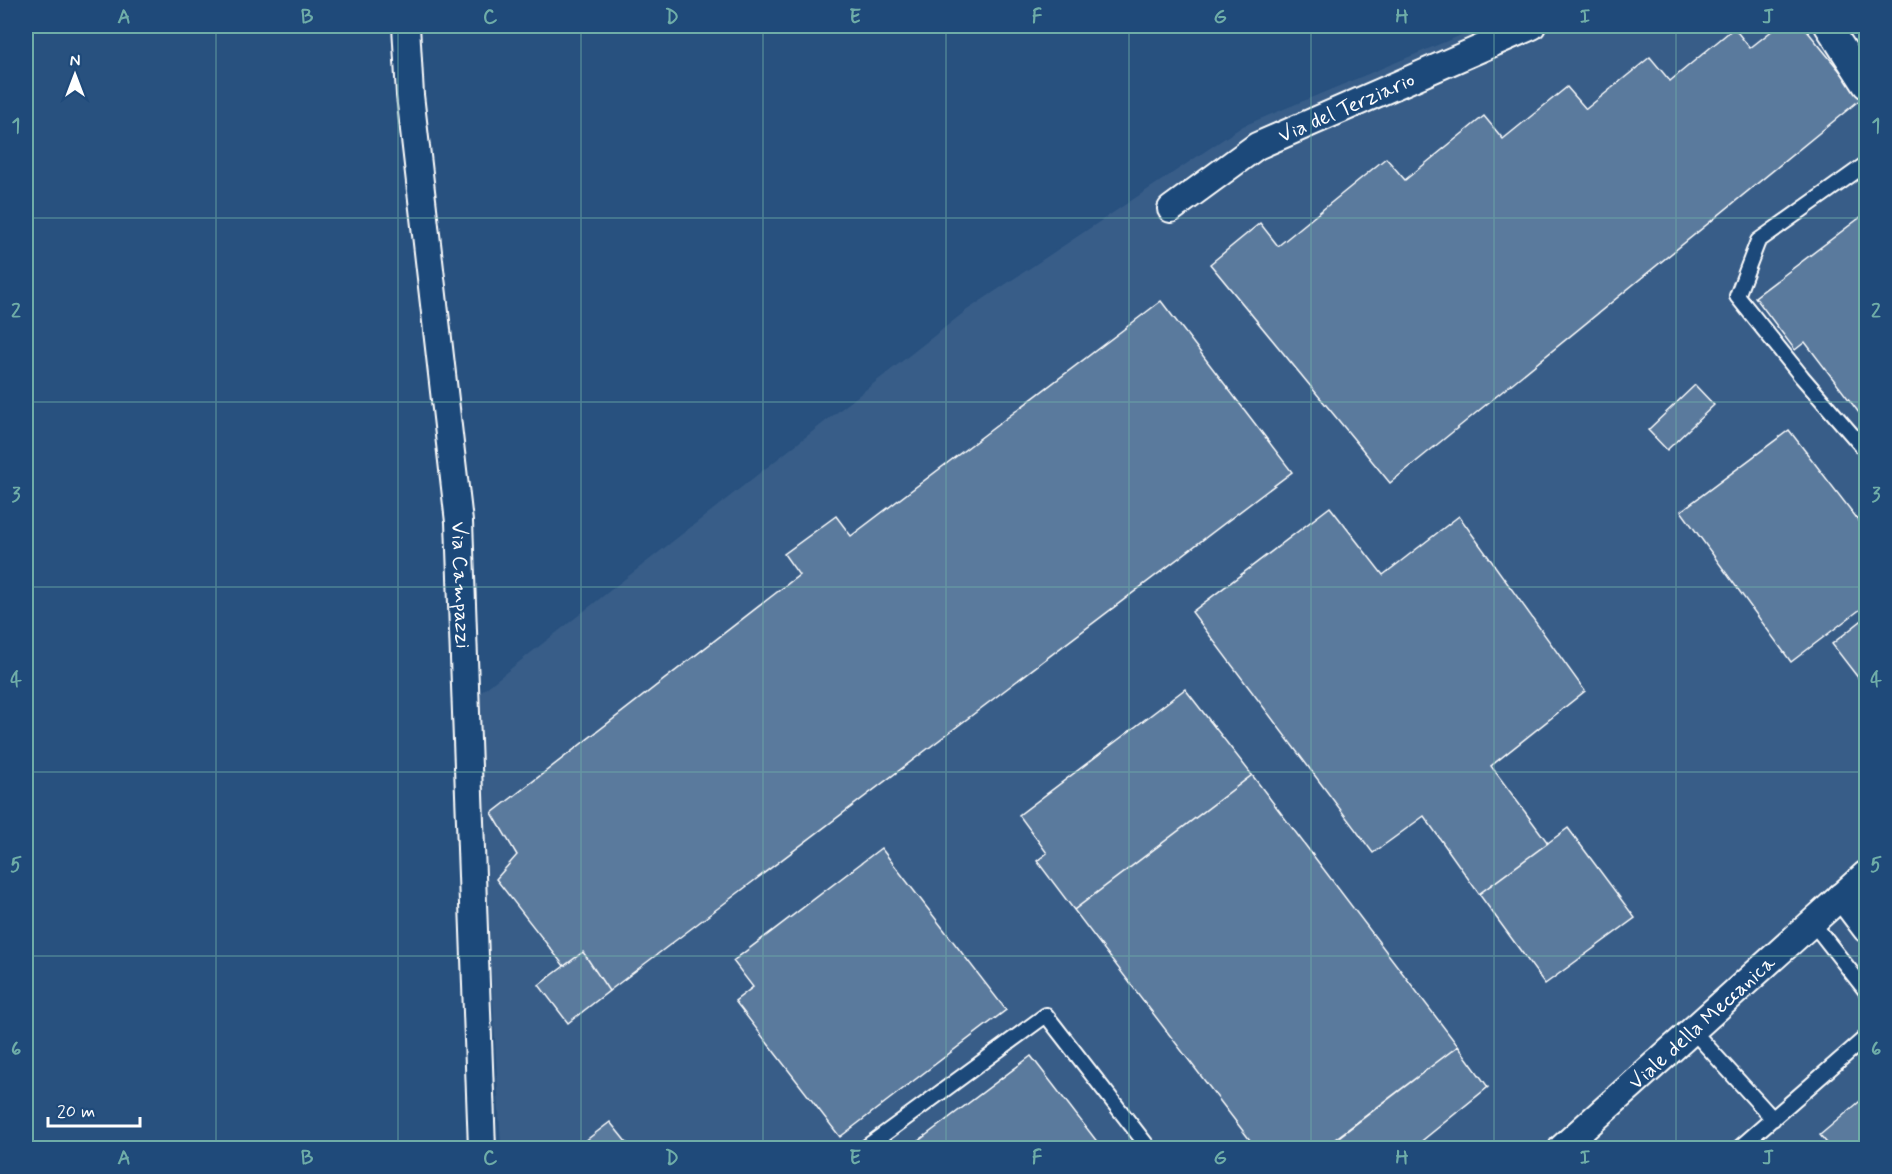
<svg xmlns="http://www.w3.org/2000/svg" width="1892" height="1174" font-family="Mynerve,sans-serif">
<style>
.built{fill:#375d88}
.building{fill:#5a7a9d;stroke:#fff;stroke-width:1.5}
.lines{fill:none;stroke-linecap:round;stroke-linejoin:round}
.service-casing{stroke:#fff;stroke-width:18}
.minor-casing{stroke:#fff;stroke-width:30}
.service{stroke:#1f4a7a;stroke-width:14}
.minor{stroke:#1f4a7a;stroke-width:26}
.grid{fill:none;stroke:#6fada8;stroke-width:1.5;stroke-opacity:0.55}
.labels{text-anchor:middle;stroke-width:4.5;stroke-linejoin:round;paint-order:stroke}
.street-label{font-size:21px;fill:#fff;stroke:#1f4a7a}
.neatline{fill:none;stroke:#6fada8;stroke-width:2}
.grid-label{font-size:20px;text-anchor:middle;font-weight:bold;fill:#6fada8}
</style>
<rect width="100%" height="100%" fill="#28517f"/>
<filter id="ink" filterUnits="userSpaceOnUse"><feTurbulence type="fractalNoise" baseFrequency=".0167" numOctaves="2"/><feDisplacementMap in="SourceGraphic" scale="12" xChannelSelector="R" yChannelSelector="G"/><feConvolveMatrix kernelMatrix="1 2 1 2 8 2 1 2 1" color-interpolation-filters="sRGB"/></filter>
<g filter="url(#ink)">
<path class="built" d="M1483,26H1842L1866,60V1148H501L476,696L967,310L1243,126Z"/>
<path class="building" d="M1778,26H1803L1862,98L1390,483L1210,264L1260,223L1278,246L1386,158L1405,180L1484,116L1503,139L1567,87L1586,109L1650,57L1670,81L1734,28L1750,48Z
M1866,213V422L1805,342L1795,350L1755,297Z
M1161,301L1292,472L609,991L583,952L564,966L496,879L517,855L492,813L799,575L784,554L836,516L851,536Z
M1695,385L1714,405L1667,450L1648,430Z
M1789,430L1866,530V605L1791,662L1681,511Z
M1330,507L1383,575L1459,516L1585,691L1491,766L1548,843L1479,894L1424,816L1373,853L1192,612Z
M1866,617V688L1832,644Z
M1185,689L1252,775L1074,910L1037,861L1047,853L1019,815Z
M1252,775L1458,1046L1323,1148H1256L1074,910Z
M1568,828L1635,918L1545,984L1479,894Z
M881,848L1006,1010L840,1137L735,1001L753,987L733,961Z
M583,952L609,991L568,1023L539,985Z
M1458,1046L1488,1087L1413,1148H1341L1335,1140Z
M1031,1056L1102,1148H909Z
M1866,1096V1148H1831L1820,1135Z
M610,1122L631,1148H576Z"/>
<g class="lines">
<g class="service-casing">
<path id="service" d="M1866,164L1758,241L1737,296L1802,377L1866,451
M1812,922L1866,991
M1693,1031L1773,1119
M1578,1135L1590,1148
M865,1148L1046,1015L1149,1148
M1739,1148L1866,1037"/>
</g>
<g class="minor-casing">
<g id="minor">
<path id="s1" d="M406,26L410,95L459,522L482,1148"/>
<path d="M1828,26L1866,85"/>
<path id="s2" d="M1171,209L1257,146L1532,26"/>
<path d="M1841,896L1866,929"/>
<path id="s3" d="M1562,1148L1866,874"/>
</g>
</g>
<use href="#service" class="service"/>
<use href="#minor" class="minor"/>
</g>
</g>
<path class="grid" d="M216,26V1148M398,26V1148M581,26V1148M763,26V1148M946,26V1148M1129,26V1148M1311,26V1148M1494,26V1148M1676,26V1148M26,218H1866M26,402H1866M26,587H1866M26,772H1866M26,956H1866"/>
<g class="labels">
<g class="street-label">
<text dy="7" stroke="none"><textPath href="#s2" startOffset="204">Via del Terziario</textPath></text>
<text dy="7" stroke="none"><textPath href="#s1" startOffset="562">Via Campazzi</textPath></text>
<text dy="7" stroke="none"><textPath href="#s3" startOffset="188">Viale della Meccanica</textPath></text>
</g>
</g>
<rect width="1892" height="1174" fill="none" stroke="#1f4a7a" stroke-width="66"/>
<g transform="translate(75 75)" stroke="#1f4a7a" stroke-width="4.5" paint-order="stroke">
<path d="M0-4.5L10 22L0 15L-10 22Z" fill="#ffffff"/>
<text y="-9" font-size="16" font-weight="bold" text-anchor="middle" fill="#ffffff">N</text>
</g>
<path d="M48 1117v9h92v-9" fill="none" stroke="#ffffff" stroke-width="3"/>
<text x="57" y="1117" font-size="18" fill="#ffffff" stroke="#1f4a7a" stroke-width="4.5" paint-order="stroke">20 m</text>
<rect x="33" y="33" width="1826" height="1108" class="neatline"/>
<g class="grid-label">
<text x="124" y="23">A</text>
<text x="307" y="23">B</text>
<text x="490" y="23">C</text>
<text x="672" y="23">D</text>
<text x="855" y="23">E</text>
<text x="1037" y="23">F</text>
<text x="1220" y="23">G</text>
<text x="1402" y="23">H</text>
<text x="1585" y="23">I</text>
<text x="1768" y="23">J</text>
<text x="16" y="132">1</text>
<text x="1876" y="132">1</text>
<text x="16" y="317">2</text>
<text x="1876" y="317">2</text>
<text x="16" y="501">3</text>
<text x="1876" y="501">3</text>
<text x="16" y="686">4</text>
<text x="1876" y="686">4</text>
<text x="16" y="871">5</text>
<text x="1876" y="871">5</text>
<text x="16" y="1055">6</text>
<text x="1876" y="1055">6</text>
<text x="124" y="1164">A</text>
<text x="307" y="1164">B</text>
<text x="490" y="1164">C</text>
<text x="672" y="1164">D</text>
<text x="855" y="1164">E</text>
<text x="1037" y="1164">F</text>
<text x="1220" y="1164">G</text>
<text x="1402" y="1164">H</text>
<text x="1585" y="1164">I</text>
<text x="1768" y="1164">J</text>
</g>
</svg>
